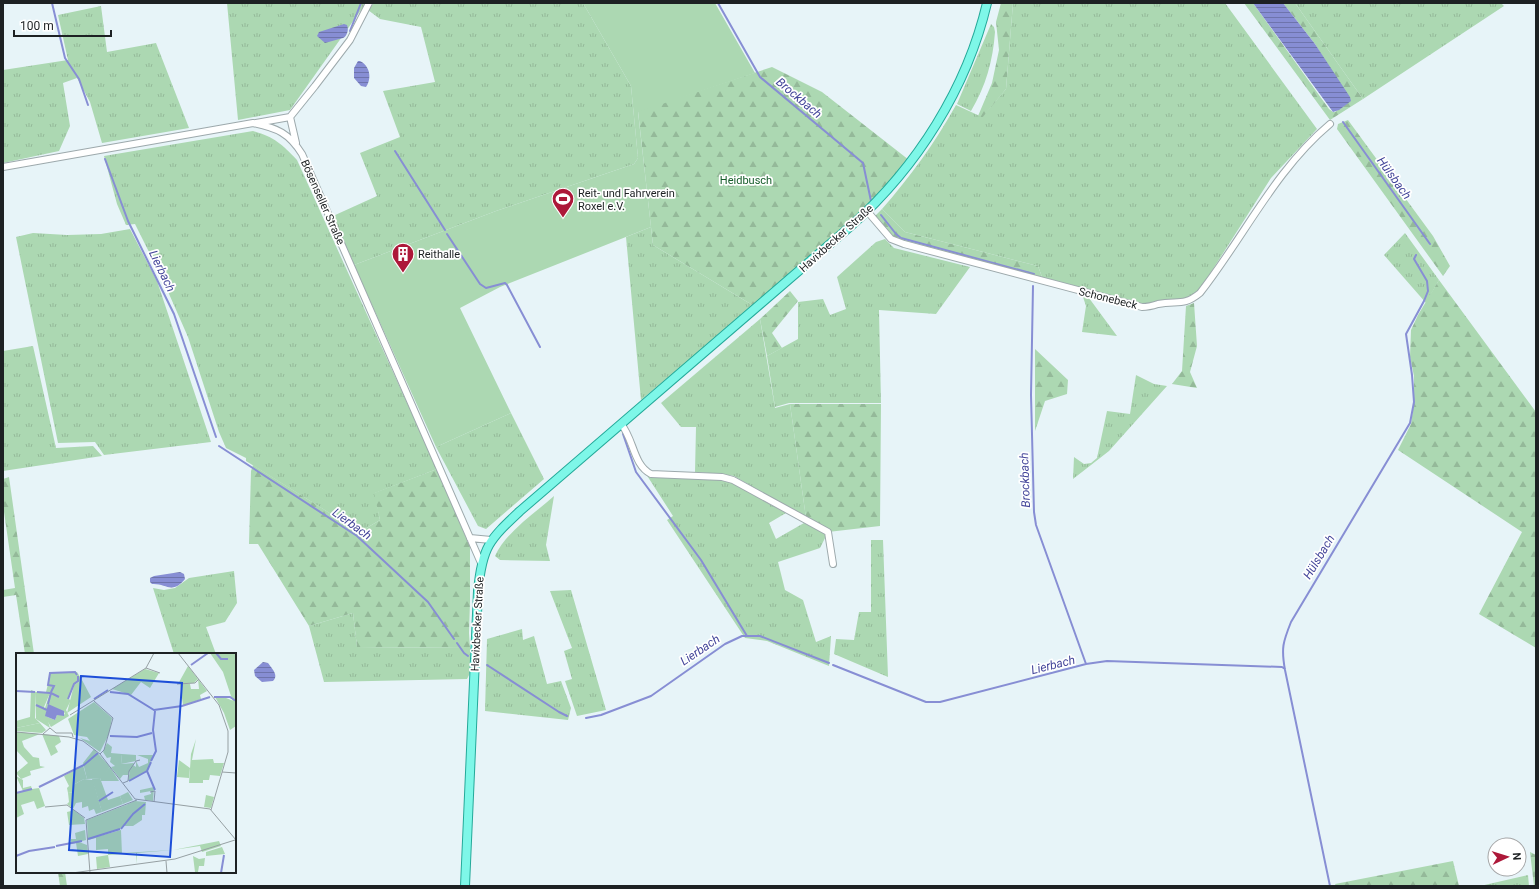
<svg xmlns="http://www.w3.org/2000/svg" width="1539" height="889" font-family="Roboto,sans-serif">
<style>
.grass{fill:url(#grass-tufts)}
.forest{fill:url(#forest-firs)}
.garden{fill:#acd8b2}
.water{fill:url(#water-rules)}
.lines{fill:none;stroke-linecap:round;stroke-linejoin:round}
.stream{stroke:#878ed4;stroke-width:2}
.minor-casing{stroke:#9da9ac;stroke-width:8}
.major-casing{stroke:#24a999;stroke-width:10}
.minor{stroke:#fff;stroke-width:6}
.major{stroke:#7ef7e8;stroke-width:8}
.labels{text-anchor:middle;stroke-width:3.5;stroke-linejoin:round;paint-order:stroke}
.park-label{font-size:11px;fill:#145c29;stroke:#fff}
.poi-label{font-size:11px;fill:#1d2123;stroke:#fff;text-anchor:start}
.street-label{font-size:11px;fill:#1d2123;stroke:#fff}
.water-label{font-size:12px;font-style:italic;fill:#44469a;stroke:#fff}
.inset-river{fill:none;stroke:#878ed4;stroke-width:2}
.inset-road{fill:none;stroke:#96a0a3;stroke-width:1}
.view{fill:#1d4ed8;fill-opacity:0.15;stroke:#1d4ed8;stroke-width:2}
.inset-edge{fill:none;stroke:#1d2123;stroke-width:2}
</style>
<defs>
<pattern id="grass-tufts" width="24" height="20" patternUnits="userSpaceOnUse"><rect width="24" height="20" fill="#acd8b2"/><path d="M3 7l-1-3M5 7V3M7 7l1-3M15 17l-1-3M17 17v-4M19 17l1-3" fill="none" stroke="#94b999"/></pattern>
<pattern id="forest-firs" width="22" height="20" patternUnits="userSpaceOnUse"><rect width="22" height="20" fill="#acd8b2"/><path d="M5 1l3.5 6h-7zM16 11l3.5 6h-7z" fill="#94b999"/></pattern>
<pattern id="water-rules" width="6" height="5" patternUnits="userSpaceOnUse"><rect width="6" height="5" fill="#878ed4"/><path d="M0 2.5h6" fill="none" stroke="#6e74ac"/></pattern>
</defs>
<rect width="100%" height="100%" fill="#e7f4f8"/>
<path class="grass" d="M227,3H366L290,110L238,120Z
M374,3H583L631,86L638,158L634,164L496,211L354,265L333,216L377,196L360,153L400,137L383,91L435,82L421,27L380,19L368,10Z
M1013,3H1225L1317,129L1271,178L1199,291L1191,298L1147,305L1042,277L1038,266L905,232L882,209C910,177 935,143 956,105L982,117L1006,89Z
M1295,3H1501L1504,6L1363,99Z
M101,6L107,52L156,43L189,128L102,143L90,102L77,78L63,83L70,126L59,151L3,163V70L68,60L58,15Z
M991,24L994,27L995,32C993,60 986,86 971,111L957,104Z
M253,131C274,137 282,144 297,160L437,469L375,493L380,520L360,532L246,461V458L226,448L219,432L188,337L162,278L135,224L126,225L117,204L104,156Z
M651,227L653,245L754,306L641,400L626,237Z
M130,229L157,281L211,442L104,455L95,442L58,443L16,237L33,233L67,235L101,234Z
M1405,233L1439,280L1426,303L1384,255Z
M885,239L894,248L970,267L936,314L879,310L881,403H789L775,407L767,356L798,339V302L823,299L830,315L846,309L837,277L876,242Z
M1083,297L1089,298L1117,336L1082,332L1086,306Z
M760,319L775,408L790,404L806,518L734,476L722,474L695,472L696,427H681L661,403Z
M33,346L56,448L93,446L102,456L3,471V351Z
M1136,375L1154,384L1167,386L1109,451L1073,479L1074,457L1084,464L1091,463L1097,458L1107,411L1130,414Z
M511,413L544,479L486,529L478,526L436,447Z
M646,474L650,477L720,480L732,483L786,513L769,523L776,539L804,523L827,534L820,548L778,562L785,590L803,600L816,642L831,636L829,666L767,641L745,638L667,520L673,516Z
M554,496L546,545L550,561L500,560L495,556C506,532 534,514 554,496Z
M871,540H883L888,677L834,654L836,639L854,640L859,612H871Z
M234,571L237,603L225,622L206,627L216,654H174L153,588L164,590L175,588L189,578Z
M571,590L606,710L577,716L565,681L572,679L564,651L572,648L550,591Z
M353,613L357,647L470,648V673L467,679L324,682L309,626Z
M522,629L523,640L534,636L547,684L561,681L571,708L568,720L485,711L487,639Z
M1528,875L1529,886H1480Z"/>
<path class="forest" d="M1001,3H1013L1006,89L982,118L978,116L992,83L999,50L996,22Z
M1244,3H1253L1329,109L1333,112H1335L1350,101L1315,44L1283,3H1295L1363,99L1330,120Z
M772,67L822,92L909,160L865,210L754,306L653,245L638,111Z
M1348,120L1433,236L1450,266L1443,276L1337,129L1338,124Z
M882,209L905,232L1038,266L1042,277L900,241L893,237L875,216Z
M1439,280L1536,412V648L1479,614L1522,532L1398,450L1411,424L1414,402V376L1410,357L1411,330L1418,315Z
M790,291L798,301L772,333L782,348L767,356L760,319Z
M1194,303L1197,346L1190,372L1197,388L1172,384L1182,371L1186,306Z
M1035,349L1068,380L1067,394L1045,401L1035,431Z
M790,404H881L880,526L828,532L806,518Z
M253,465L360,532L380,520L374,493L437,469L470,547V602L469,633L470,648L357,647L353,613L309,626L258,544H249L251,471Z
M9,477L34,654H25L16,595L3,597V590L15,588L3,505V479Z
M1530,852L1536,855V886H1534Z
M1453,861L1459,886H1336L1335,884Z
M58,872H65L67,886H60Z"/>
<path class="garden" d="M583,3H715L755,73L638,112L651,227L500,287L460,308L511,413L436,447L354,265L496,211L634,164L638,158L631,86Z"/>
<path class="water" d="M1253,3H1283L1315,44L1350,97L1351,101L1339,110L1333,112Z
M344,24L347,25C349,30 347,36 343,38L325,43L317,36L319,32Z
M358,61H360C370,66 372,78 366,87L361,86L354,78V68Z
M180,572L184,574L185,579C172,595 166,583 152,584L150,582V578L154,576Z
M263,662L268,663C272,669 279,675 273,681L262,682L255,676L254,670Z"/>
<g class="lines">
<path class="stream" d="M52,3L65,58L79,79L88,105
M718,3L760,77L863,163L871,201
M350,31L361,3
M1343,122L1430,244
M395,151L445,230
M105,159L128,221L174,314L216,437
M881,215L896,234L901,238L1034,274
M447,234L480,284L486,288L505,283L507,285L540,347
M1033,286L1031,395L1034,512L1036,525L1086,664
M623,434L636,472L701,560L747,636
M219,446L357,536L428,602L454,639
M457,643L464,653L468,656
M487,665L559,712L567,716
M833,665L926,702H940L1086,664L1107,661L1282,667L1285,669
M586,718L601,715L651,696L725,644L742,636H760L829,663
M1330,886L1285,670C1281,648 1283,642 1291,622L1410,423L1414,402L1412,375L1406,334L1424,301L1428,291L1427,281L1414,259L1416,255"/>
<g class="minor-casing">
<path id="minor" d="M290,117L315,86L350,40L369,3
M256,123L290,117L296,143
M3,167L253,123C277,128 289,133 302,154L481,563
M867,211L891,239L904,244L1142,307C1148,307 1152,306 1158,304C1177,300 1183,307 1200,293C1244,237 1275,170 1330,124
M621,424C634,439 633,465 651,474L722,477L733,480L828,532L833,564
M470,538L491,540"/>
</g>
<g class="major-casing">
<path id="major" d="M465,886L478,591C482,547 489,540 520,511L852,225C917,167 967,88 987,3"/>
</g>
<use href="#minor" class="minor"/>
<use href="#major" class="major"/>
</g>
<defs>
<g id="stadium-pin" transform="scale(1.15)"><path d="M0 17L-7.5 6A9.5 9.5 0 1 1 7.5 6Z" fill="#ad1839" stroke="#fff"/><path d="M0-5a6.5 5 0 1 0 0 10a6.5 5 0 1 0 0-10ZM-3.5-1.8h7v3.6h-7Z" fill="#fff"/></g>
<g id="building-pin" transform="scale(1.15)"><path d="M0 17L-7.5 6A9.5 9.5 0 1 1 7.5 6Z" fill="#ad1839" stroke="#fff"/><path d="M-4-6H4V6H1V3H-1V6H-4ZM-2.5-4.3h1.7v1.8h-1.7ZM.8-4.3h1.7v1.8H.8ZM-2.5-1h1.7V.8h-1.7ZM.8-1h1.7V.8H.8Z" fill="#fff"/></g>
</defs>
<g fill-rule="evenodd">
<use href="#stadium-pin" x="563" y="199"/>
<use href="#building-pin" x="403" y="254"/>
</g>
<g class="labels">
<g class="park-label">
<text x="746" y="184">Heidbusch</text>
</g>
<g class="poi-label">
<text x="578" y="197">Reit- und Fahrverein<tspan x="578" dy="13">Roxel e.V.</tspan></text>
<text x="418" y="258">Reithalle</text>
</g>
<g class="street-label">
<text transform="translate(323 202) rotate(66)" y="4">Bösenseller Straße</text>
<text transform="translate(836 238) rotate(-42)" y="4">Havixbecker Straße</text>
<text transform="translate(1108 298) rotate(14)" y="4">Schonebeck</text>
<text transform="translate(477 624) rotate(-87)" y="4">Havixbecker Straße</text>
</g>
<g class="water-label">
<text transform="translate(799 98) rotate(40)" y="4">Brockbach</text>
<text transform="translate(1394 178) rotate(54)" y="4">Hülsbach</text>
<text transform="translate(162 271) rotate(64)" y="4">Lierbach</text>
<text transform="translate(1025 480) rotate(-92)" y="4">Brockbach</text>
<text transform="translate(352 524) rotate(36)" y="4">Lierbach</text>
<text transform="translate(1319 557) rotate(-59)" y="4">Hülsbach</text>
<text transform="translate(700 650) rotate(-34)" y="4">Lierbach</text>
<text transform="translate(1053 665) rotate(-14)" y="4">Lierbach</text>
</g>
</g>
<g transform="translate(16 653)">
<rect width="220" height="220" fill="#e7f4f8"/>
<path d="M182,26L191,38L184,42L185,46L164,54L167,52L164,31H174L175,36H183ZM66,27L75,44L51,60L58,32ZM15,37L20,39L19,65L24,70L0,75V68L14,64ZM199,44L210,45L220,49V73L214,77L208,60ZM78,49L96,65L93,81L84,99L64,85L74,88L71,84L58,82L52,66ZM26,81L43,83L45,89L39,93L42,99L35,103ZM91,90L96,94L95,100L106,101L105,111L118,110L112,122H107L104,126L95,114L99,113L94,109L95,104L91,105L87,99ZM121,102H137L131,118L112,128L114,118L117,112L120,114V108L123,114L132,110V106ZM163,107L174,115L173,125L161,124ZM94,114L103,128H85L84,125ZM0,123L7,127V135L15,133L16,136L23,135L29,153L21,156L18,148L5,152L8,161L0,165V140L7,138ZM68,126L77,127L86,159L80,161L78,156L73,158L72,153L66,155V149L60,150L57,156L51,151L53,149L52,140L57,139V132ZM138,134L137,148L129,147L128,143L135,141V138L124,140V137ZM112,139L117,147L107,151L104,143ZM190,142L198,144L195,155L188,154ZM110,152L116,161L106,175L80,184L105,177L106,201L92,202V196L80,197V185L72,187L71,167ZM55,155L68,165L69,171L53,172L51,159L55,158ZM69,177L70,187L63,189L71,192L72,201L62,203L60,190L55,191V186H60L59,180ZM177,203L183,206L189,205L188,213H183L182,219L165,220L179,219Z" fill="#acd8b2"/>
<path d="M172,13L182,26L178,30L162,31ZM129,16L143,20L134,35L125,29L115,42L96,36ZM34,19H61L66,27L58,32L52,47L35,40L38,33L32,31ZM20,39L34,40L28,54L34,75L20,66ZM24,70L30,77L26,80L0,78V75ZM0,79L24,81L6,88L8,94L17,104L23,105L24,113L29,114L14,118L15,122L5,126L0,120L12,110L0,97ZM180,86L176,107L197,106L198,110H208L204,123L194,122L193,127H187V130H173L175,101ZM78,96L94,114L86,125L71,126L67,110ZM106,101L120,102V108L105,111ZM119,148L130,149L129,162H126V167L117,173H108L116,161L112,159L110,152ZM203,188L205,193L186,199L184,193L157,197L121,200V211L120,200H107L157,197ZM206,194L209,201L190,203V199ZM92,202L94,214L81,216L80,204Z" fill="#acd8b2"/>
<path d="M194,0H219L220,64L218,52L207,19ZM32,31L38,33L36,40L55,47L50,57L53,63L35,74L27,61L34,40L30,39ZM32,52L49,60L48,62H41L39,67L29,63Z" fill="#acd8b2" fill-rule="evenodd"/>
<path d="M67,112L71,126L84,125L92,147L104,143L107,151L86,159L76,126H68L57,132L58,139L52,140L51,135L53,133L48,123Z" fill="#acd8b2"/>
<path d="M32,51L48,58V63L41,62L39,67L29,63Z" fill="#878ed4"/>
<path class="inset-river" d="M200,0L205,6H212M175,12L192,0M0,38L19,39M21,39L34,40M35,39L38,33L32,32L34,20L59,19L61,22M94,39L112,41L138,57L166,53L194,44M198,44H214L220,48M52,46L58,31L62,28V23M78,46L92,37M32,51L35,40L43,44M20,52L31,57M94,83L121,84L136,80M135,108L140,98L137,77L139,58M135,109L131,118L139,137M113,128L131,118M23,134L68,112L82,100M0,140L16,136M83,148L97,139M105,176L117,161L129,151M72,186L104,176M40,193L66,188M0,203L13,198L39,194M205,220L208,202"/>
<path class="inset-road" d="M162,0L203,52L212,78V99L195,157M130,15L144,20M161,31L179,30L183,26M78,48L97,65L88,97L84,101M54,62L130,15L138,0M0,79L53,84L67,88L84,101L119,146L194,156L220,187M27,81L34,75L40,80H56L57,84M206,119L220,120M107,130L112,128L113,118L120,108L124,107M134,139L139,138L138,149M29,154L51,152L69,165M150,208L151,220M56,220L159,206L219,187M74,220L70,167L121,147"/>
<path class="view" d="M65,23L166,30L154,204L53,197Z"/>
<rect width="220" height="220" class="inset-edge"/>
</g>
<rect width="1539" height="889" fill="none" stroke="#1d2123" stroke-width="8"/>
<g transform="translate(1507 857) rotate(86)"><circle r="19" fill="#ffffff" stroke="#a5a6a7"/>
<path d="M0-3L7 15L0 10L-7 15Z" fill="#ad1839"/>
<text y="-6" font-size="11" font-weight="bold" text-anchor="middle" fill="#1d2123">N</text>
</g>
<path d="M14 30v6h97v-6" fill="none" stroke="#1d2123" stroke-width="2"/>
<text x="20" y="30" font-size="12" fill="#1d2123" stroke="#ffffff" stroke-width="3" paint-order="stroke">100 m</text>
</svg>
